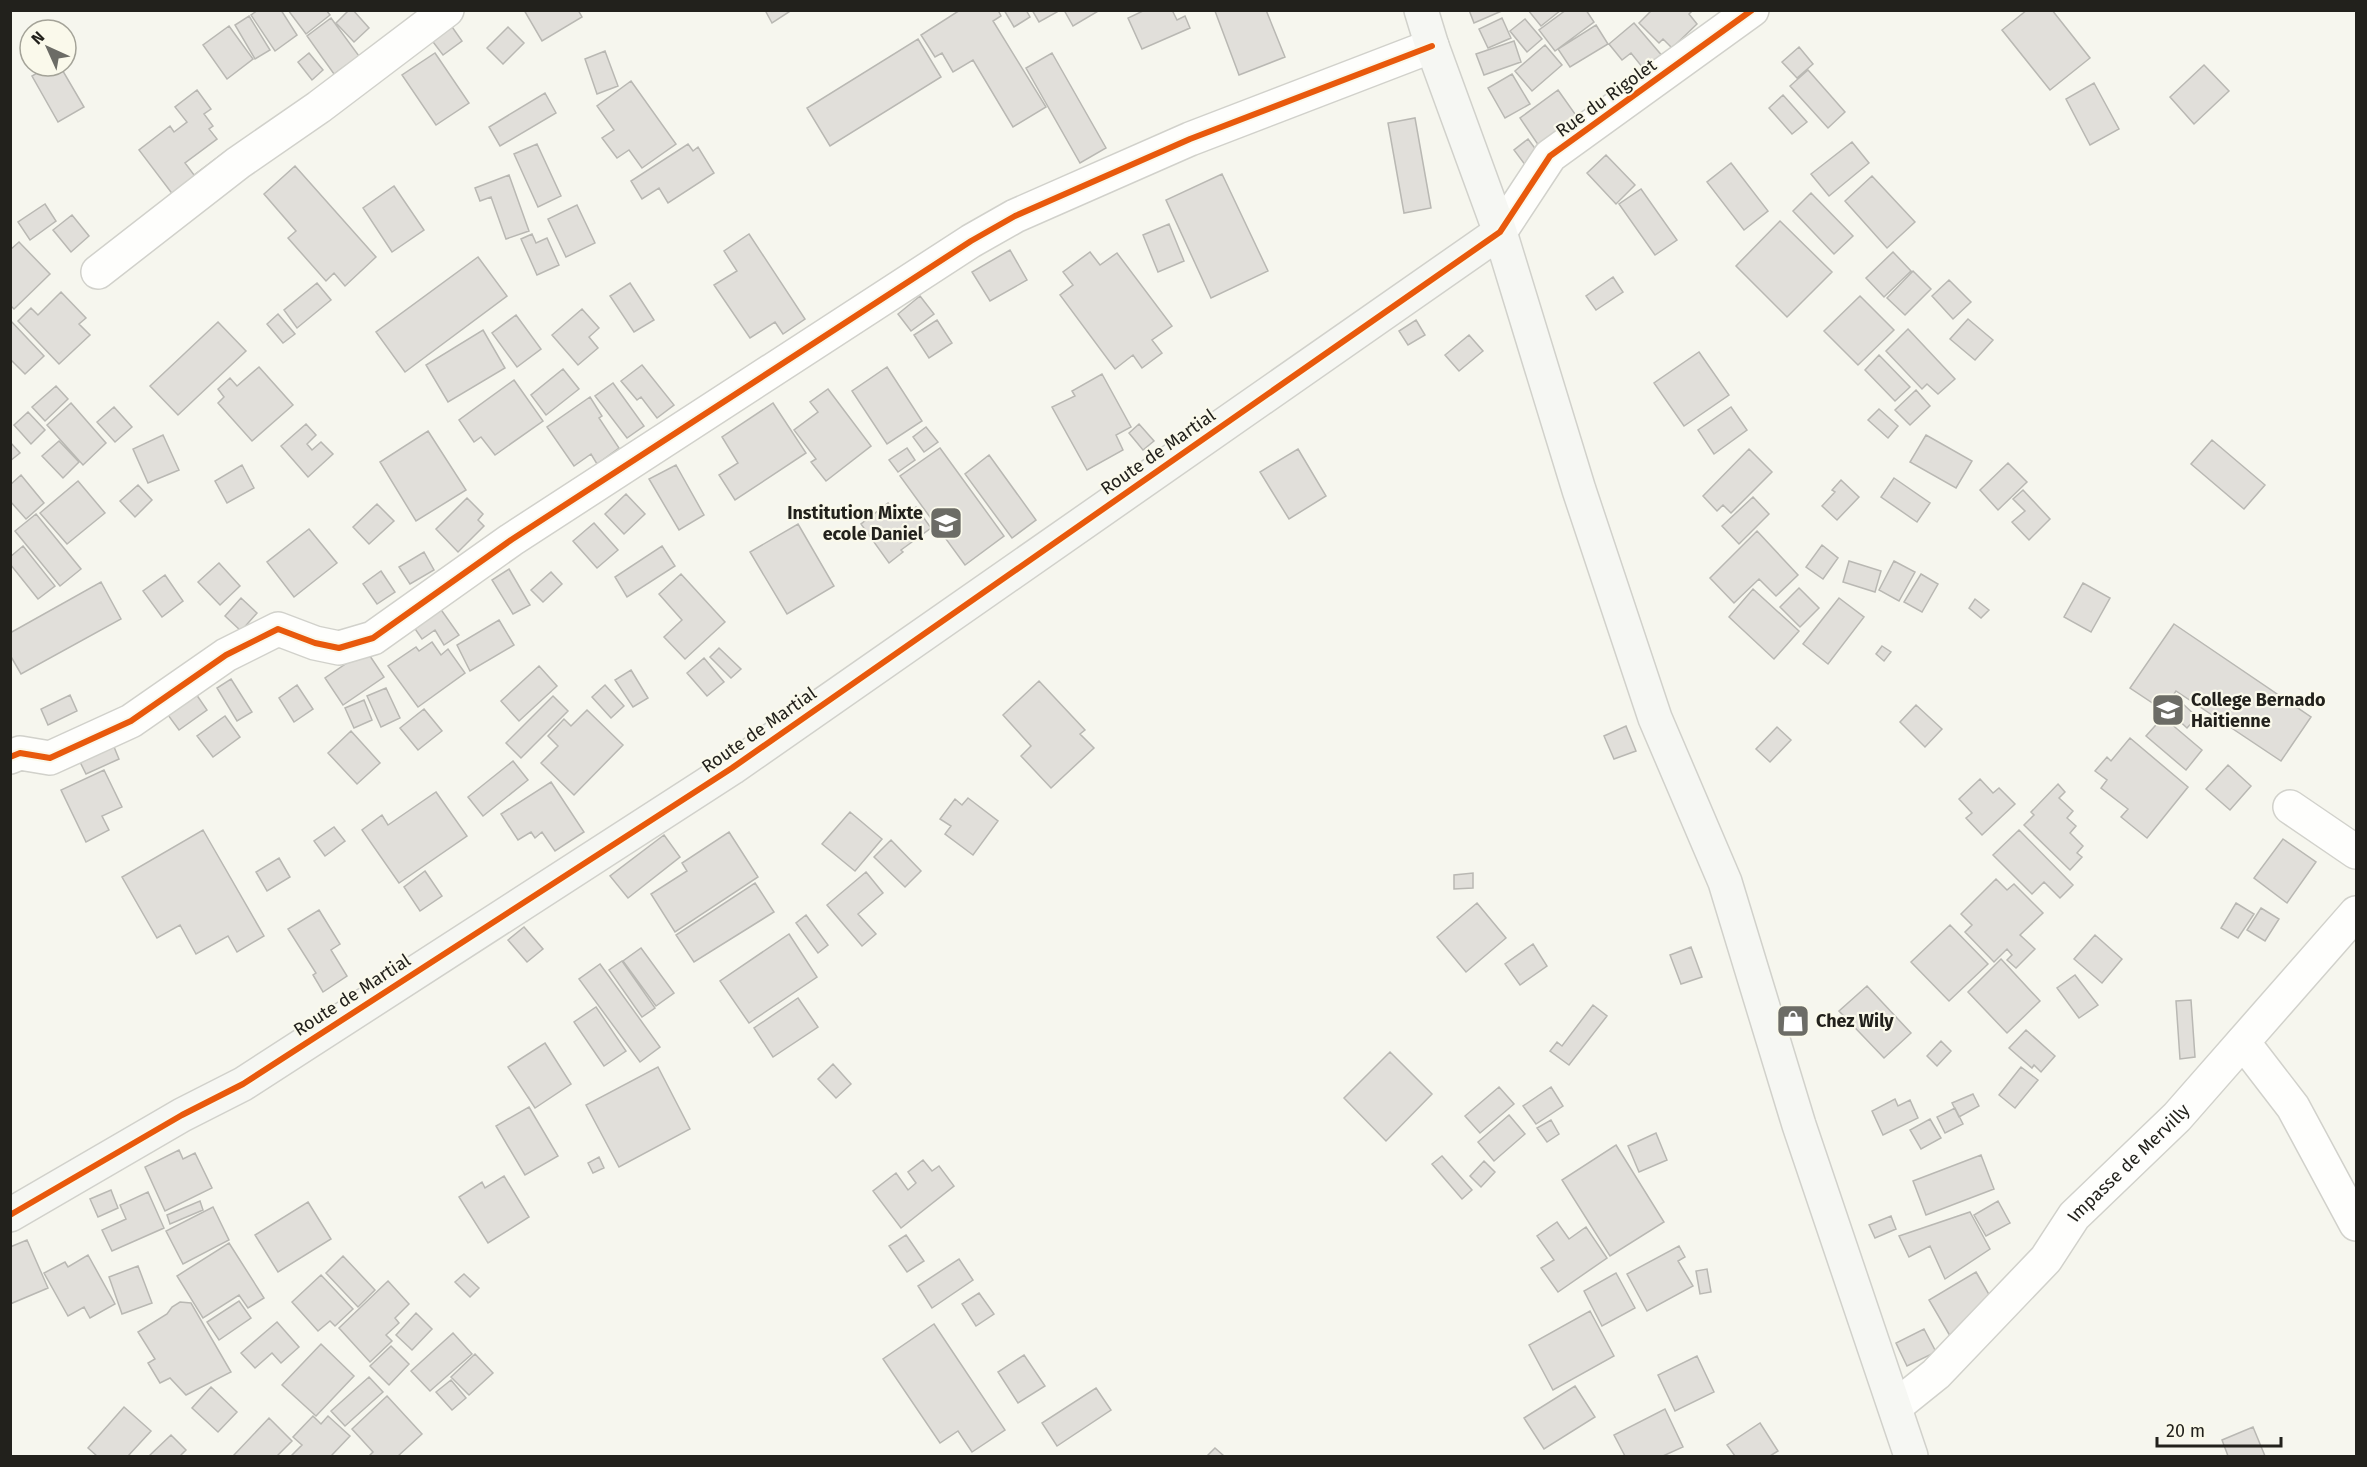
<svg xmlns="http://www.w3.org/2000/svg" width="2367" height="1467" font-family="'Fira Sans',sans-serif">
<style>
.building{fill:#e1dfda;stroke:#b9b8b3;stroke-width:1.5}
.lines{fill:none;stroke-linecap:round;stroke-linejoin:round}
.street-casing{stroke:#d1d1cb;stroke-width:36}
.secondary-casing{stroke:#d1d1cb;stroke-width:36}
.street{stroke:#fefefc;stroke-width:33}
.secondary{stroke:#f6f7f3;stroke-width:33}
.cycleway-casing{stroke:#faf9eb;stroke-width:10}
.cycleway{stroke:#e8590c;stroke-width:6}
.labels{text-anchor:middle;stroke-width:4.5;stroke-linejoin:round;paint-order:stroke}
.street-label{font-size:18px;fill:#22211c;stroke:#faf9eb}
.poi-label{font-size:18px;font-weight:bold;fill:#22211c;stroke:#faf9eb;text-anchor:start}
</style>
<rect width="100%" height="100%" fill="#f6f6ee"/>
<path class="building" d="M258,10H281L297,35L275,51L251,15Z
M288,10H326L330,15L306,34Z
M349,10H353L369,28L354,42L336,23Z
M524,10H578L582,17L542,41Z
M765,10H792L772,23Z
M960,10H998L1001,16L993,21L1046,107L1013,127L973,60L953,72L942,53L935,57L921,35Z
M1004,10H1026L1030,17L1014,27Z
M1032,10H1056L1057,12L1039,22Z
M1064,10H1100L1073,26Z
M1145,10H1172L1177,20L1185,16L1190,28L1142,49L1128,18Z
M1266,10L1285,57L1239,75L1215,11Z
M1469,10H1504L1474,23Z
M1528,10H1561L1541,26Z
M1566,10H1586L1594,22L1555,51L1539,30Z
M1652,10H1693L1689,14L1697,24L1672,48L1663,39L1659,43L1639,23Z
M2027,10H2052L2090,58L2050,90L2002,30Z
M249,16L270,50L255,59L235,25Z
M331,18L359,56L334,74L307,36Z
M1502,18L1511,38L1488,48L1479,29Z
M1525,19L1542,39L1527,52L1510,31Z
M1634,23L1664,58L1647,73L1631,53L1622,60L1609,44Z
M450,24L462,41L443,55L430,38Z
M1596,25L1608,44L1570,67L1558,49Z
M229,26L253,59L227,79L203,45Z
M508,27L524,43L503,64L487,48Z
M918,39L941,77L830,146L807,108Z
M1514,41L1521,62L1484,75L1476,54Z
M1545,45L1562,65L1532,91L1515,71Z
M1799,47L1813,64L1797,78L1782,62Z
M605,51L618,86L597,94L585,59Z
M309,53L323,70L312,80L298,62Z
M435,53L469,103L436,125L402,75Z
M1052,53L1106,148L1080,163L1026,68Z
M2204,65L2229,91L2194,124L2170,97Z
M49,66H60L84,107L58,122L32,76Z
M1808,70L1845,112L1828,128L1790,86Z
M1512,74L1530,104L1505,118L1488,88Z
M631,81L676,144L642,168L629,150L617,158L602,138L614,130L597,106Z
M2094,83L2119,129L2090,145L2066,99Z
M197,90L211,109L204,114L213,126L209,129L217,139L185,163L194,175L226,151L235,162L180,204L139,150L170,126L174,132L187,122L175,107Z
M1558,90L1580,121L1541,149L1520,118Z
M545,93L556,113L500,146L489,127Z
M1783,95L1807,122L1792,134L1769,108Z
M1415,118L1431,208L1404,213L1388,123Z
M1528,139L1540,155L1526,166L1514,150Z
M1852,142L1869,163L1829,196L1811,174Z
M537,144L561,196L538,207L514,154Z
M688,144L693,151L698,147L714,173L668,203L659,188L642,199L631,181Z
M1606,155L1635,185L1616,204L1587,173Z
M1731,163L1768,211L1744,230L1707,182Z
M295,166L376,257L345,286L334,273L326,281L288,238L296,231L264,194Z
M1222,174L1268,271L1211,298L1166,200Z
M509,175L529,231L506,239L491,197L480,201L475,188Z
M1872,176L1915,222L1887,248L1845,201Z
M394,186L424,230L392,252L363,208Z
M1641,189L1677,240L1655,255L1619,204Z
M1811,193L1853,236L1834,254L1793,211Z
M45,204L56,221L30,240L18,222Z
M577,205L595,243L566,257L548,219Z
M72,215L89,236L71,252L53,230Z
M1780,221L1832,272L1787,317L1736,266Z
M1169,224L1184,261L1158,272L1143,235Z
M532,234L536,243L547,238L559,265L537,275L521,239Z
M749,234L805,319L783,334L775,322L750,338L714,285L737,271L724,251Z
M19,242L50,274L14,309L10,305V250Z
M1010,250L1027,280L990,301L972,272Z
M1090,252L1100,265L1117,253L1172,326L1152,340L1162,353L1142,368L1133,355L1115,369L1060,295L1073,285L1063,272Z
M1893,252L1911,271L1884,297L1866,278Z
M478,257L507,296L405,372L376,332Z
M1913,271L1931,289L1905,315L1887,298Z
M1613,277L1623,292L1596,310L1586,296Z
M1949,280L1971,302L1953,319L1932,296Z
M317,283L331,300L297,328L284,310Z
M630,283L654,320L634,332L610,296Z
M61,292L86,318L79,324L90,335L59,364L18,321L31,308L38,315Z
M920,296L934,314L911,331L898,314Z
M1860,296L1894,330L1858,365L1824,331Z
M582,309L599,328L589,337L598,348L578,365L552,335Z
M278,314L295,334L283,343L267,324Z
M516,315L541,349L517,367L492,333Z
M1968,319L1993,340L1975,360L1950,339Z
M10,320L44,356L25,374L10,359Z
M937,320L952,343L929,358L914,335Z
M1416,320L1425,335L1408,345L1399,331Z
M218,322L246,351L178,415L150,386Z
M1908,329L1955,379L1938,394L1927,384L1922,389L1886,351Z
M483,330L505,368L448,402L426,365Z
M1469,335L1483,351L1459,371L1445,355Z
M1699,352L1729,395L1684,426L1654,383Z
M1879,355L1910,387L1895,401L1865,370Z
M642,365L674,405L657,418L641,397L637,400L621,381Z
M259,367L293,405L252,441L218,403L224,397L218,389L230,378L237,386Z
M887,367L922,421L887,444L852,391Z
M563,369L579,389L546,415L531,395Z
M1102,374L1131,427L1116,435L1123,450L1087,470L1052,407L1075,396L1072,391Z
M514,380L543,421L495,455L481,437L474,442L459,420Z
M613,383L644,426L627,438L595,396Z
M56,386L68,399L45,421L32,407Z
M828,389L871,446L826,481L811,462L816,459L794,430L818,412L810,402Z
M1916,390L1930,406L1910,425L1895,410Z
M590,397L602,416L599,418L619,448L597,464L591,454L574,466L547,427Z
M71,403L106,443L83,465L47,425Z
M773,403L806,453L735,500L719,475L738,463L722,437Z
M114,407L132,427L115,442L97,422Z
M1731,407L1747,430L1714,454L1698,430Z
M1879,409L1898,426L1888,438L1868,420Z
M28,412L45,430L31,444L14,425Z
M306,424L316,435L307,444L312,450L321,442L333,454L308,477L281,446Z
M1139,424L1154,441L1143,450L1129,433Z
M926,427L938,442L924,452L913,437Z
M428,431L466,490L416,521L380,462Z
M163,435L179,470L148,483L133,449Z
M1926,435L1972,461L1956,488L1910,462Z
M2212,440L2265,485L2244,509L2191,464Z
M59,441L79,462L63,478L42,456Z
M10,442L20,453L10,461Z
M907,448L915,460L898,472L889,460Z
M940,448L1004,536L965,565L900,476Z
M1298,449L1326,496L1289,519L1260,472Z
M1749,449L1772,472L1731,513L1723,505L1717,511L1703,496Z
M989,455L1036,520L1012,538L965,474Z
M2008,463L2027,482L1998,510L1980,490Z
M242,465L254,488L227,503L215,481Z
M676,465L704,515L679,530L649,479Z
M21,475L44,503L26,519L10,501V485Z
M1894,478L1930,503L1917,522L1881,497Z
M1841,480L1859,497L1837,520L1822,506L1835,492L1832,490Z
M78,481L105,513L67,544L40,513Z
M138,485L152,500L135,517L120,501Z
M2023,490L2050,519L2029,540L2012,522L2025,511L2013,499Z
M626,494L645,514L624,534L605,514Z
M1753,497L1769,514L1739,544L1722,526Z
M467,498L483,514L478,520L484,526L458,552L436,529Z
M888,503L899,519L916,507L931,528L901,550L903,552L889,563L861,524Z
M377,504L394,521L369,544L353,527Z
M36,514L81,569L60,586L15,531Z
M594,523L618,550L597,568L573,541Z
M798,524L834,586L787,614L750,552Z
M309,529L337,563L294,597L267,562Z
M1757,531L1798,575L1776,596L1759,579L1734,603L1710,578Z
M1822,545L1838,558L1823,579L1806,567Z
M23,546L55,586L38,599L10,564V557Z
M662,546L675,566L627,597L615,577Z
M424,552L434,570L410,584L399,567Z
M1849,561L1881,571L1875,592L1843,582Z
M1894,561L1915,572L1899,601L1879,590Z
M219,563L240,586L220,605L198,582Z
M509,569L530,605L513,614L492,580Z
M381,571L395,592L377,604L363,584Z
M551,572L562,584L543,602L531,590Z
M681,574L725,622L685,659L664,637L682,620L659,594Z
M1921,574L1938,584L1922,612L1904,602Z
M165,575L183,601L162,617L143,591Z
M101,582L121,619L21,674L10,655V633Z
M2083,583L2110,598L2091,632L2064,617Z
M1799,588L1819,608L1800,627L1780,607Z
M1753,589L1799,631L1774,659L1729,617Z
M241,598L257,613L241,631L225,616Z
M1839,598L1864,617L1828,664L1803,644Z
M1975,599L1989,610L1981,618L1969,608Z
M437,604L459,635L444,645L435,630L422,639L411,623Z
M499,620L514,645L470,671L457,645Z
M2174,624L2311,717L2281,761L2176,691L2163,710L2130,688Z
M432,642L441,655L448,649L465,673L418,707L388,666L416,647L419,651Z
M1882,646L1891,652L1884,661L1876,654Z
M719,648L741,669L731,678L710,657Z
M366,650L384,677L343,705L325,678Z
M704,658L724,682L707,696L687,673Z
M539,666L557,686L519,721L501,701Z
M631,670L648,698L633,707L615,680Z
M231,679L252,712L237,721L217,688Z
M1039,681L1085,730L1080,734L1094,748L1051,788L1021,756L1031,746L1003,715Z
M297,685L313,709L294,722L279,698Z
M605,685L624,706L611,718L592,697Z
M386,688L400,718L381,727L367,696Z
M196,694L207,710L179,730L168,715Z
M70,695L77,711L48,725L41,709Z
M553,696L568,711L521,758L506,743Z
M364,700L372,720L354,728L345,708Z
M2183,704L2197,717L2187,728L2173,715Z
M1916,705L1942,729L1925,747L1900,722Z
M424,709L442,731L418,750L400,728Z
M587,710L623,745L574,795L541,763L558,746L548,736L564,719L571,726Z
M225,716L240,737L213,757L197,736Z
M2163,717L2202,750L2186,770L2146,736Z
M1626,726L1636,751L1614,759L1604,736Z
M1777,727L1791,740L1770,762L1756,749Z
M351,731L380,763L357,784L328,753Z
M2130,738L2188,787L2147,838L2121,817L2128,809L2101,788L2107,780L2095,771L2107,757L2111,761Z
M112,742L119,759L86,774L78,758Z
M513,761L528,780L483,816L468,797Z
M2228,765L2251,786L2230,810L2206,789Z
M104,770L122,807L102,816L109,830L86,842L61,790Z
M1980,779L1993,793L1999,788L2015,804L1982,835L1966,818L1972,813L1959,799Z
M551,782L584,832L555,851L542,832L535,838L531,832L518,840L501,814Z
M2058,784L2065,792L2059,798L2073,811L2067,818L2076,826L2070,833L2083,846L2077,853L2082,857L2070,870L2024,825L2034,815L2031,812Z
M436,792L467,836L399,883L362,830L382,815L388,825Z
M968,798L998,821L973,855L945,834L951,826L940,819L955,799L962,805Z
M850,812L882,839L855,871L822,844Z
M334,827L345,841L325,856L314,841Z
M203,830L264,936L237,952L228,936L196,954L180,925L157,938L122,877Z
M2019,830L2073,885L2060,898L2044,882L2032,894L1993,855Z
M729,832L758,877L675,932L651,894L687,871L682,863Z
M664,835L680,857L628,898L610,876Z
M2283,839L2316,862L2287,903L2254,878Z
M891,840L921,871L905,887L874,857Z
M279,858L290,877L267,891L256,872Z
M425,871L442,896L420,911L404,887Z
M866,872L883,893L858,914L876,934L862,946L827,905Z
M1473,873V888L1454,889V875Z
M1996,879L2007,890L2014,884L2043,913L2020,935L2035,949L2016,968L2007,960L2012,955L2007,949L1994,962L1965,932L1972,925L1961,914Z
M755,883L774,912L694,962L676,935Z
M1477,903L1506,938L1466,972L1437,937Z
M2236,903L2254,914L2238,938L2221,928Z
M2261,908L2279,919L2265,941L2247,930Z
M319,910L340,944L331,950L347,976L323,992L313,975L316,973L288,929Z
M806,915L828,945L818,953L796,923Z
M1950,925L1988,964L1949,1001L1911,962Z
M524,927L543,949L527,962L508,940Z
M789,934L817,977L749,1023L720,981Z
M2095,935L2122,959L2102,983L2074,959Z
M1533,944L1547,966L1520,985L1505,964Z
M1691,947L1702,977L1681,984L1670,955Z
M641,948L674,993L656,1006L623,961Z
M2001,959L2040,1001L2007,1033L1968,992Z
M622,961L655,1008L642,1017L609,970Z
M600,964L660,1047L640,1062L579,979Z
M2075,975L2098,1005L2079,1018L2057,988Z
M1867,986L1911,1033L1884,1058L1839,1011Z
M798,998L818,1027L773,1057L754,1028Z
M2191,1000L2195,1057L2180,1059L2176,1001Z
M1593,1005L1607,1016L1569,1065L1550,1051L1557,1042L1562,1046Z
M596,1007L626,1051L604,1066L574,1022Z
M2026,1030L2055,1056L2041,1072L2034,1065L2032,1068L2009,1048Z
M1941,1041L1951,1051L1937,1066L1927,1056Z
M545,1043L571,1084L535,1108L508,1067Z
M1390,1052L1432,1094L1386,1141L1344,1098Z
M833,1064L851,1084L836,1098L818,1079Z
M658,1067L690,1129L619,1167L586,1105Z
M2021,1067L2038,1080L2015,1108L1999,1095Z
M1499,1087L1514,1104L1480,1133L1465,1116Z
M1551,1087L1563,1106L1536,1124L1523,1106Z
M1973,1094L1979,1106L1959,1117L1952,1103Z
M1895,1099L1898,1106L1910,1100L1918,1118L1883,1135L1872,1111Z
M529,1107L558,1156L525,1175L496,1126Z
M1955,1108L1963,1124L1945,1133L1937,1117Z
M1509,1115L1525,1134L1494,1161L1478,1142Z
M1930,1119L1941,1138L1921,1149L1910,1130Z
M1551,1120L1559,1134L1547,1142L1537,1128Z
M1656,1133L1667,1160L1639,1172L1628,1146Z
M1616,1145L1664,1222L1610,1256L1562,1180Z
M179,1150L183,1159L195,1153L212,1188L165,1211L145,1167Z
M1981,1155L1994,1189L1926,1215L1913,1181Z
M1442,1156L1472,1190L1462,1199L1432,1164Z
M599,1157L604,1168L593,1173L588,1163Z
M923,1160L932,1171L939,1166L954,1186L901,1228L873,1191L896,1173L908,1190L916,1183L908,1172Z
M1484,1161L1495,1172L1481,1187L1470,1176Z
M504,1176L529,1217L488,1243L459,1197L482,1182L485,1188Z
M111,1190L118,1208L98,1217L90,1199Z
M148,1192L164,1228L112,1251L102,1230L126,1219L120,1205Z
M200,1201L203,1210L170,1224L167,1215Z
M1998,1201L2010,1223L1986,1236L1974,1215Z
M308,1202L331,1239L278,1272L255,1235Z
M213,1207L229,1240L183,1264L166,1231Z
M1970,1212L1990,1249L1945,1279L1930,1246L1909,1257L1899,1236Z
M1891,1216L1896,1229L1875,1238L1869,1225Z
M1557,1222L1569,1239L1586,1227L1607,1258L1558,1292L1541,1268L1554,1260L1537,1236Z
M906,1235L924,1261L907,1272L889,1246Z
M27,1240L48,1288L10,1304V1247Z
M229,1243L264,1298L248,1308L239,1295L203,1318L177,1276Z
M1679,1246L1685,1257L1678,1261L1693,1286L1647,1311L1627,1274Z
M88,1255L115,1304L90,1318L84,1307L68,1316L44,1273L65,1262L68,1267Z
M343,1256L375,1290L358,1307L326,1273Z
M959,1259L973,1280L932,1308L918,1286Z
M138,1266L152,1303L122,1314L109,1277Z
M1707,1269L1711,1292L1700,1294L1696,1271Z
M1976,1272L1994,1303L1953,1341L1929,1300Z
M1616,1273L1635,1308L1602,1326L1584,1291Z
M464,1274L479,1288L470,1297L455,1282Z
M321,1275L353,1309L335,1326L330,1321L318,1331L292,1302Z
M388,1281L409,1304L395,1318L399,1323L386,1335L392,1341L370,1362L339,1328Z
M979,1293L994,1314L976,1326L962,1304Z
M239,1301L251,1318L219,1340L207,1322Z
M180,1302L191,1303L231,1372L186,1395L170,1378L160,1383L148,1363L155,1359L138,1332L167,1314L172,1307Z
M1590,1311L1614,1356L1553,1390L1529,1345Z
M416,1313L432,1329L412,1350L396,1335Z
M277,1322L299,1347L281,1363L272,1353L255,1368L241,1353Z
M934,1324L1005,1430L972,1452L958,1431L940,1443L883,1359Z
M1924,1329L1936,1352L1907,1366L1896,1343Z
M453,1333L472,1354L430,1391L411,1371Z
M321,1344L354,1376L316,1416L282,1385Z
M391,1346L409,1364L389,1385L370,1366Z
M475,1354L493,1373L469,1395L451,1377Z
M1024,1355L1045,1386L1018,1403L998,1372Z
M1697,1356L1714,1392L1675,1411L1658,1375Z
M369,1377L383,1392L345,1426L331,1411Z
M451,1380L466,1398L452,1410L436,1392Z
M1575,1386L1595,1417L1544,1449L1524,1418Z
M211,1387L237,1412L218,1432L192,1408Z
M1096,1388L1111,1410L1057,1446L1042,1423Z
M387,1396L422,1434L398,1456H369L373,1452L352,1429Z
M124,1407L151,1431L128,1456H97L88,1448Z
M1665,1409L1683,1447L1663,1456H1625L1614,1435Z
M313,1416L321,1424L328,1416L350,1436L331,1456H291L302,1445L293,1437Z
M269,1418L292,1441L277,1456H235L234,1455Z
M1760,1423L1778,1451L1770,1456H1735L1727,1445Z
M2253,1427L2265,1456H2228L2222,1440Z
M171,1435L186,1450L180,1456H149Z
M1215,1448L1224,1456H1207Z"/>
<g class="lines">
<g class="street-casing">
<g id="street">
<path d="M1500,232L1550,156L1752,10"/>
<path d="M98,272L238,163L319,107L447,10"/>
<path d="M10,757L20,753L50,758L131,721L226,655L278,629L315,643L339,648L373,638L511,540L971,241L1015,216L1190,139L1432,46"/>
<path d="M2290,807L2356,852"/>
<path d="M2243,1042L2293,1107L2356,1224"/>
<path id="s1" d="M1895,1407L1936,1374L2046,1259L2074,1216L2177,1117L2356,913"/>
</g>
</g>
<g class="secondary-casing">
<path id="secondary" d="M1421,10L1432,46L1500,232L1579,490L1655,718L1725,882L1799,1125L1911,1456
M10,1215L182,1115L243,1084L732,768L1500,232"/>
</g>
<use href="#street" class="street"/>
<use href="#secondary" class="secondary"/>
<g class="cycleway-casing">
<path id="cycleway" d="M10,757L20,753L50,758L131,721L226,655L278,629L315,643L339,648L373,638L511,540L971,241L1015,216L1190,139L1432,46
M10,1215L182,1115L243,1084L732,768L1500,232L1550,156L1752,10"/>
</g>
<use href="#cycleway" class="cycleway"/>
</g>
<defs>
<g id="school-square" transform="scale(1.725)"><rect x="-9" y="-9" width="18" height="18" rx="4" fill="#6c6c66" stroke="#faf9eb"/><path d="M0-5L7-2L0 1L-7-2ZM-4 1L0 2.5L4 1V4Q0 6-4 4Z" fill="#fff"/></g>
<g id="shop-square" transform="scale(1.725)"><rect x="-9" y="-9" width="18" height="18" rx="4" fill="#6c6c66" stroke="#faf9eb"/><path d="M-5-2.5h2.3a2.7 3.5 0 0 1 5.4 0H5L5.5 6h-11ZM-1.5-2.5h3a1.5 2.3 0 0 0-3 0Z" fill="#fff"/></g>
</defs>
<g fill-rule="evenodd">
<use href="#school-square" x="946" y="523"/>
<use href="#school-square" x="2168" y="710"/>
<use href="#shop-square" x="1793" y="1021"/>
</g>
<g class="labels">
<g class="street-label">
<text transform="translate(1606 98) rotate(-36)" y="6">Rue du Rigolet</text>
<text transform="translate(1158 452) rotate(-35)" y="6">Route de Martial</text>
<text transform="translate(759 730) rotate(-35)" y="6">Route de Martial</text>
<text transform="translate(352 995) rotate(-33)" y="6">Route de Martial</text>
<text dy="6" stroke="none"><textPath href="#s1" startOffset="339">Impasse de Mervilly</textPath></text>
</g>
<g class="poi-label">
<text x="923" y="519" text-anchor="end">Institution Mixte<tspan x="923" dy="21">ecole Daniel</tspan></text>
<text x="2191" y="706">College Bernado<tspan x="2191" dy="21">Haitienne</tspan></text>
<text x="1816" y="1027">Chez Wily</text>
</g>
</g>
<rect width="2367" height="1467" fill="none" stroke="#22211c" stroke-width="24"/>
<g transform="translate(48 48) rotate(315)"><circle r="28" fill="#faf9eb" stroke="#a4a398" stroke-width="1.5"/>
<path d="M0-4.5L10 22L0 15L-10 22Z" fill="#6c6c66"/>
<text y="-9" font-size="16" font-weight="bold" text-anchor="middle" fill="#22211c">N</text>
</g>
<path d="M2157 1437v9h124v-9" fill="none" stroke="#22211c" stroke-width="3"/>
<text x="2166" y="1437" font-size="18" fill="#22211c" stroke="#faf9eb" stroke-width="4.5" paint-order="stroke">20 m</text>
</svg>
